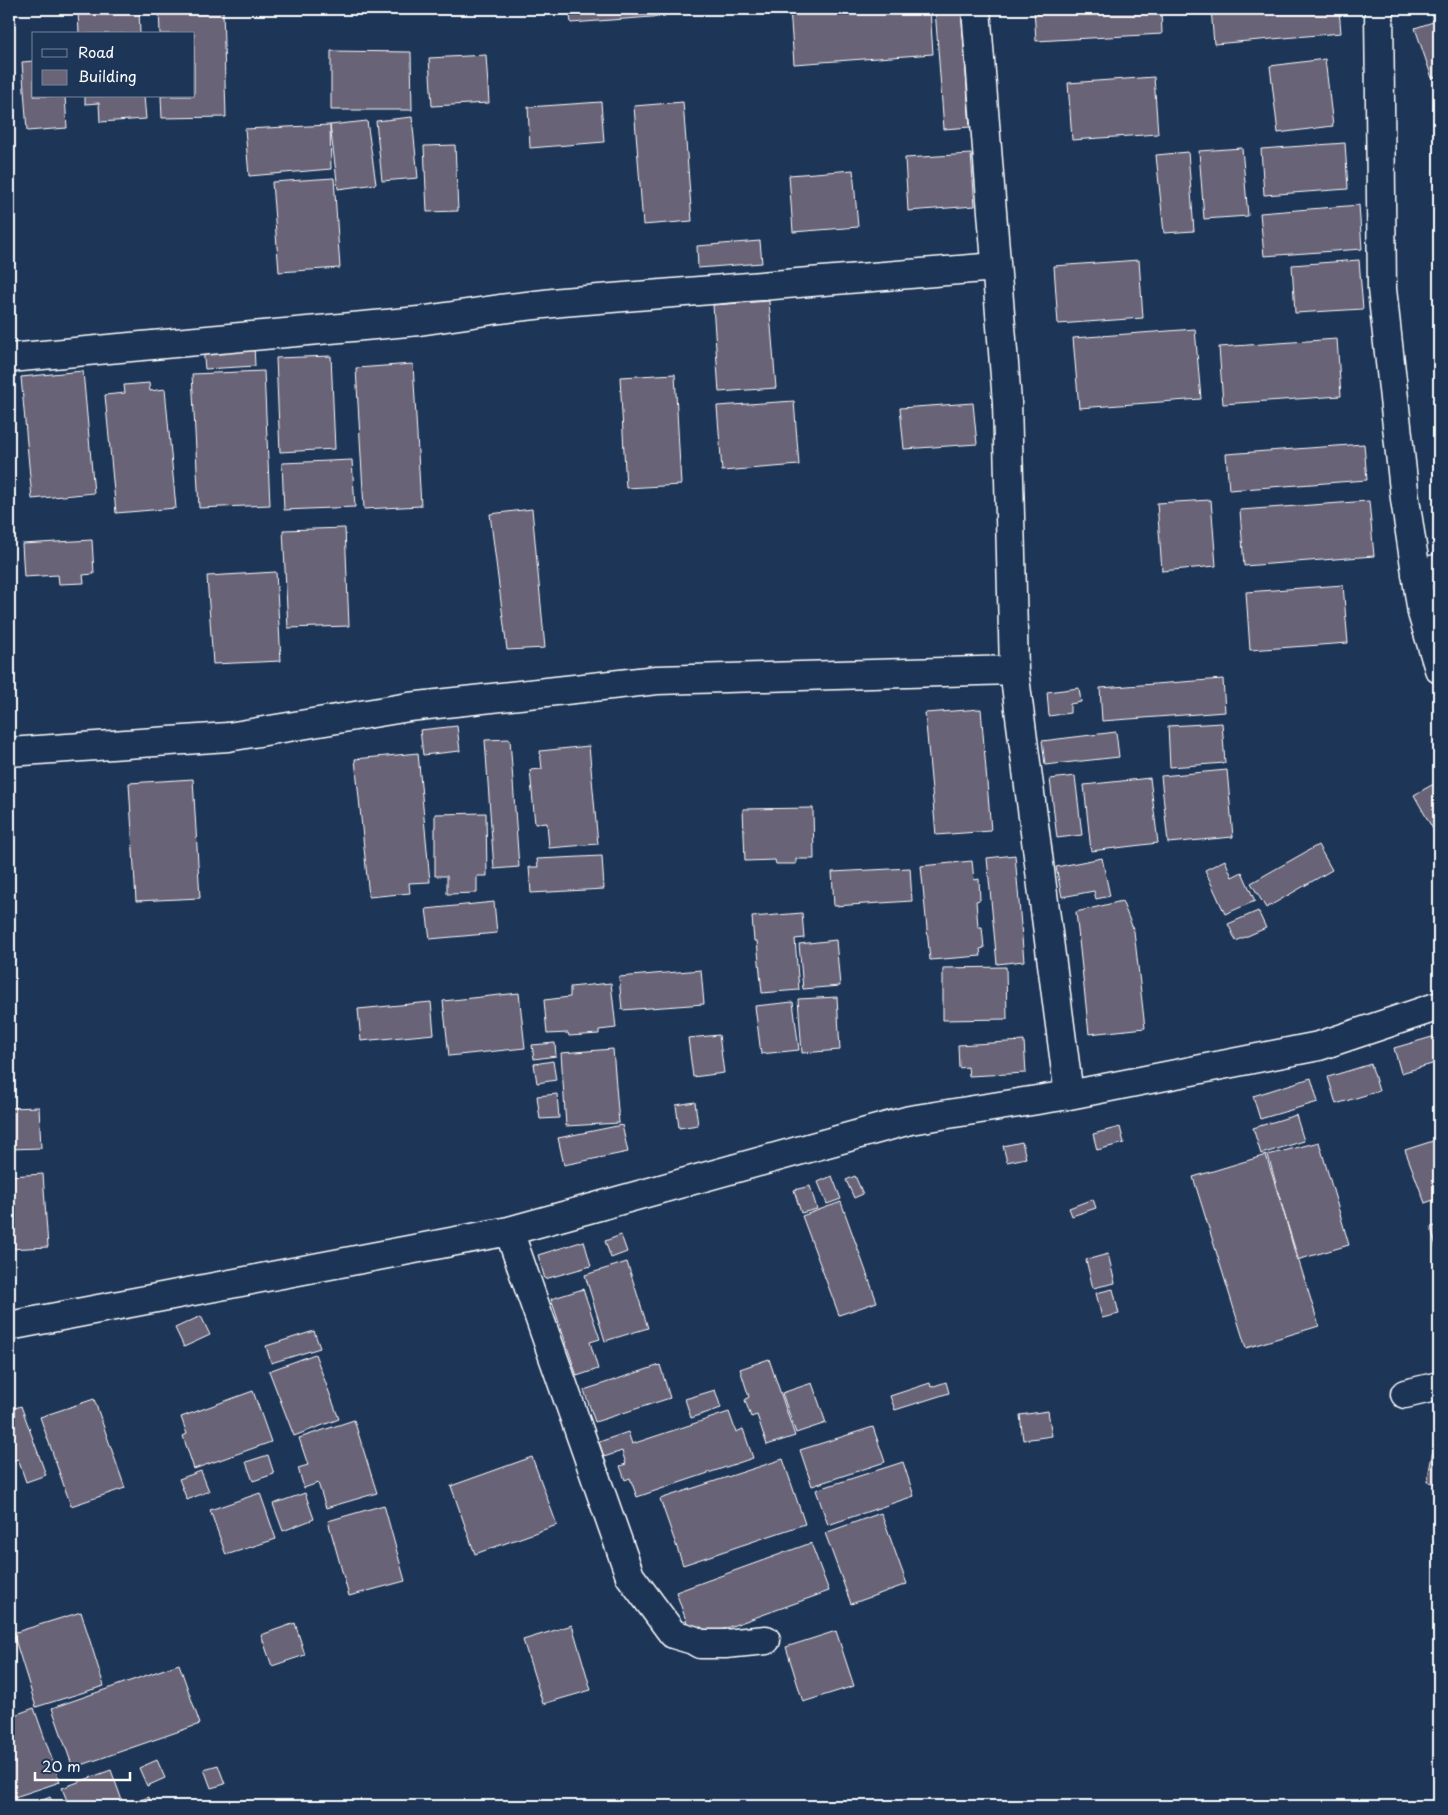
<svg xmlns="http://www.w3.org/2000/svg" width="1448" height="1815" font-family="'Playpen Sans',sans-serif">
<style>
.building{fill:#696478;stroke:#fff}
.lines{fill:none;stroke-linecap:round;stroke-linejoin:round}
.minor-casing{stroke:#fff;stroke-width:31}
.minor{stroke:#1d3557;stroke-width:28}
</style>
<rect width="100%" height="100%" fill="#1d3557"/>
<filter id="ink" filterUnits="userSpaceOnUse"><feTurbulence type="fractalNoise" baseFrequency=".02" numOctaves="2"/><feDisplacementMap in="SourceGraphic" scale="10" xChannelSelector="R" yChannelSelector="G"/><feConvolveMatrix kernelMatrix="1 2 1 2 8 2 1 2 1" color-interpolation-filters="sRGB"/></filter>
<g filter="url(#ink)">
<path class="building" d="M97,9H139L140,34H79L78,12L97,10Z
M159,9H223L226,117L162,118L161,96H194V34H160Z
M569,9H664L665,16L571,23Z
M790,9H930L933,54L794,64Z
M935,9H961L970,127L944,129Z
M1034,9H1161L1162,34L1036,41Z
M1211,9H1339L1341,33L1214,44Z
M1439,20V76L1432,78L1415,28Z
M331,51L411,52L412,110H331Z
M486,55L489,103L432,106L429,58Z
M1325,59L1333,126L1278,133L1270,66Z
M34,61V96H65L67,128L27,131L22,62Z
M1154,77L1158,134L1072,140L1068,83Z
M85,96H144L146,119L100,122L99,103L85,104Z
M601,102L604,142L530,148L528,107Z
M683,102L692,221L643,225L634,106Z
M412,117L418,178L382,181L376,121Z
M367,121L376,184L338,189L330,125Z
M330,125L331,169L249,176L245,129Z
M1345,143L1348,189L1264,195L1261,149Z
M455,145L458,211L427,212L424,146Z
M1242,148L1248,216L1204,219L1199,151Z
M1188,152L1194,231L1164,233L1156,155Z
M971,154L975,206L908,211L905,158Z
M853,170L858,227L793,232L789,175Z
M334,178L340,268L279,272L272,182Z
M1359,205L1362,249L1264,256L1260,213Z
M760,241L762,263L698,268L697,246Z
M1139,260L1143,318L1058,324L1054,266Z
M1359,260L1363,309L1295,313L1292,265Z
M769,301L776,388L719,392L713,305Z
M1195,329L1201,399L1079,408L1073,338Z
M1337,339L1341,396L1223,404L1219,347Z
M254,345L255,366L205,369L203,348Z
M331,356L335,449L280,452L276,358Z
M413,364L421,506L364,509L356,368Z
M83,371L94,493L32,499L21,377Z
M264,371L270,505L199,508L192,374Z
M675,374L681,485L626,488L620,377Z
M149,383L150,391L165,389L176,508L116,513L105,395L125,393L124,385Z
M794,401L799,465L722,471L717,406Z
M973,403L977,444L904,449L900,408Z
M1364,444L1367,480L1229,490L1226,454Z
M352,460L355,507L284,510L282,463Z
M1211,500L1216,566L1162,571L1157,503Z
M1369,501L1374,556L1244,566L1240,510Z
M532,509L545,648L507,650L490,514Z
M345,528L349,626L288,628L283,530Z
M92,540L94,574L83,575L84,583L59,584L58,575L24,577L22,544Z
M276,572L281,661L213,664L207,576Z
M1343,585L1348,643L1250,650L1246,592Z
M1223,679L1225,712L1102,721L1100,688Z
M1079,688L1081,702L1070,704V713L1049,716L1047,692Z
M981,709L991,831L936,835L925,713Z
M1222,723L1225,763L1170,767L1168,726Z
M457,726L460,751L423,755L420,730Z
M1116,732L1119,757L1045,765L1042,741Z
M510,739L519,867L494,869L485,740Z
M589,746L598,844L549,848L547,823L535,824L530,770L542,769L540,751Z
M418,753L430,882L409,883L410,893L369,897L355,759Z
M1227,770L1233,837L1168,843L1161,776Z
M1075,776L1082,835L1057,838L1050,779Z
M1150,778L1158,843L1091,851L1084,785Z
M193,779L200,898L136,901L129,783Z
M1439,781V840L1414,795Z
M813,808L814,859H796V864H776L775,860L745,861L743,809Z
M486,813L487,876H477V893L447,894V876H435V814Z
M1318,845L1332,870L1266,908L1251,883Z
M1015,855L1024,961L997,964L987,858Z
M602,856L604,889L531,893L529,867H538L537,859Z
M1102,858L1110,896L1096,899L1094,891L1062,897L1056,867Z
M1225,860L1232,877L1242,872L1255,901L1225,914L1205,870Z
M972,861L974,880L979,879L980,900L976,901L978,927H982L984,948L980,949L981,956L930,960L921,866Z
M910,868L912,901L834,906L832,872Z
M1122,901L1134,931L1145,1028L1089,1034L1076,912Z
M494,902L497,933L430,939L426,909Z
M1258,911L1266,928L1236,941L1228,924Z
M802,913L804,938L795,939L799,990L762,993L757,941H754L752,917Z
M836,940L840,986L803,989L799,944Z
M1006,967L1007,1019L943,1020V968Z
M701,970L704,1004L622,1010L619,977Z
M611,983L616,1028L599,1030V1034L569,1036L568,1033L547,1034L544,1000L570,997V987Z
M519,993L525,1048L449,1056L443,1001Z
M837,997L840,1050L802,1053L798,999Z
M431,1002L434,1034L361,1041L358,1009Z
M793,1002L799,1050L761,1054L755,1006Z
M719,1035L724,1073L693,1077L688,1038Z
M1439,1035V1062L1401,1073L1394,1048Z
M1024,1041L1026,1073L969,1076L968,1067L959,1068L958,1045Z
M555,1043L556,1056L534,1059L532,1045Z
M613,1049L619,1123L566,1126L561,1053Z
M553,1061L556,1080L537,1083L534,1064Z
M1371,1064L1379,1091L1336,1104L1328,1077Z
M1311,1078L1318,1102L1260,1119L1253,1096Z
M557,1094L559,1118L540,1119L537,1096Z
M695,1102L698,1125L679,1128L676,1105Z
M39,1107L41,1148L9,1149V1108Z
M1296,1115L1304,1141L1261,1154L1253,1128Z
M622,1125L628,1152L564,1165L558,1138Z
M1120,1127L1124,1143L1097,1150L1093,1134Z
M1439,1139V1198L1425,1203L1405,1150Z
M1022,1142L1026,1158L1007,1162L1003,1146Z
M1319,1142L1349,1245L1297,1260L1268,1155Z
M1266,1155L1319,1326L1246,1348L1193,1177Z
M43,1174L48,1247L9,1249V1176Z
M832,1176L841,1199L827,1204L818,1182Z
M855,1176L863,1194L854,1198L846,1180Z
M810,1186L817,1209L801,1213L794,1190Z
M1093,1199L1096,1208L1072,1216L1069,1208Z
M841,1202L877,1302L839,1315L802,1216Z
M1439,1225V1258L1431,1227Z
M621,1235L627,1252L611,1258L605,1241Z
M584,1241L591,1266L545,1279L538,1255Z
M1108,1254L1115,1283L1093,1288L1086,1260Z
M627,1262L648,1328L605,1341L585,1275Z
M583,1289L600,1339L590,1342L598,1369L577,1376L551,1299Z
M1113,1289L1119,1314L1102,1318L1096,1293Z
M201,1316L210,1335L184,1347L175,1328Z
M314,1331L320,1348L271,1363L266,1346Z
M315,1354L339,1419L294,1436L269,1371Z
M769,1359L795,1436L767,1445L757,1415L751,1417L745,1400L749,1397L740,1369Z
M660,1365L670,1398L595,1422L584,1390Z
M946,1382L949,1393L895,1410L890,1396L930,1383L931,1387Z
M812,1383L826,1423L796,1433L782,1393Z
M715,1390L721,1408L691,1418L685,1399Z
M253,1391L271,1442L194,1469L183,1436L187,1434L181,1417Z
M94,1399L125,1488L71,1506L40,1417Z
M21,1406L46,1475L26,1482L18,1459L9,1462V1410Z
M1048,1411L1052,1436L1023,1440L1020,1415Z
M729,1412L736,1432L743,1429L753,1458L637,1497L630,1478L625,1480L620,1466L626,1464L622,1451L604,1457L599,1442L628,1432L632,1444Z
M1439,1418V1484L1427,1482Z
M354,1420L377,1493L326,1508L318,1483L304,1488L298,1468L308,1465L299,1438Z
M873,1427L885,1462L812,1486L800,1450Z
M268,1455L274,1474L253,1481L246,1462Z
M532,1457L557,1525L475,1554L451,1486Z
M783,1459L805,1524L683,1565L660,1499Z
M903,1462L914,1496L828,1525L816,1490Z
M201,1471L209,1491L187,1500L179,1479Z
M260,1493L276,1539L226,1555L210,1510Z
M305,1493L314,1519L283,1531L273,1504Z
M384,1505L405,1581L349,1596L328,1521Z
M881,1513L907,1584L851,1604L825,1533Z
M811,1543L829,1591L693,1640L676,1592Z
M81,1612L104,1686L36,1707L13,1633Z
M295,1623L305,1655L272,1666L261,1635Z
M572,1625L591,1690L543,1704L523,1640Z
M836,1631L854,1686L803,1702L786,1647Z
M179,1664L200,1724L73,1768L52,1708Z
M34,1708L60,1782L12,1798L9,1789V1717Z
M157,1760L165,1778L147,1786L139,1768Z
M218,1765L225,1784L211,1788L204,1769Z
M111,1770L124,1806H69L62,1788Z
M50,1797L54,1806H29Z
M149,1797L152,1806H124Z"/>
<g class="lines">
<g class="minor-casing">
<path id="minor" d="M976,9L1007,402L1014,670L1069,1095
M1379,9L1382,289L1405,499L1422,613L1439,669
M9,358L419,321L500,309L562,302L996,267
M1416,575L1439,568
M9,752L228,737L409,707L657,680L1014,670
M509,1231L630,1576L673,1634L693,1640L700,1644H725L766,1640
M9,1326L509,1231L910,1120L1069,1095L1319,1046L1439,1006
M1405,1394L1439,1386"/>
</g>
<use href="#minor" class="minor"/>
</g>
</g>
<rect width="1448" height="1815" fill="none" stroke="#1d3557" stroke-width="30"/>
<rect x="15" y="15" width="1418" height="1785" fill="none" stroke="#fff" stroke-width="2" filter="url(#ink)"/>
<rect x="32" y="32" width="162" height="65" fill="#1d3557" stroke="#77869a"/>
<rect x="42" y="49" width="25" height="8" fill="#1d3557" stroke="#77869a"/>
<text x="78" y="58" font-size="15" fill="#ffffff">Road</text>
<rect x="42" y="70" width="25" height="15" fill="#696478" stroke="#77869a"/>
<text x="78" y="82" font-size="15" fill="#ffffff">Building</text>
<path d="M35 1772v8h95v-8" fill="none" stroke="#ffffff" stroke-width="2.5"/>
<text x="42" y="1772" font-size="15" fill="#ffffff" stroke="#1d3557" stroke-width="4" paint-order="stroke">20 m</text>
</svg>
